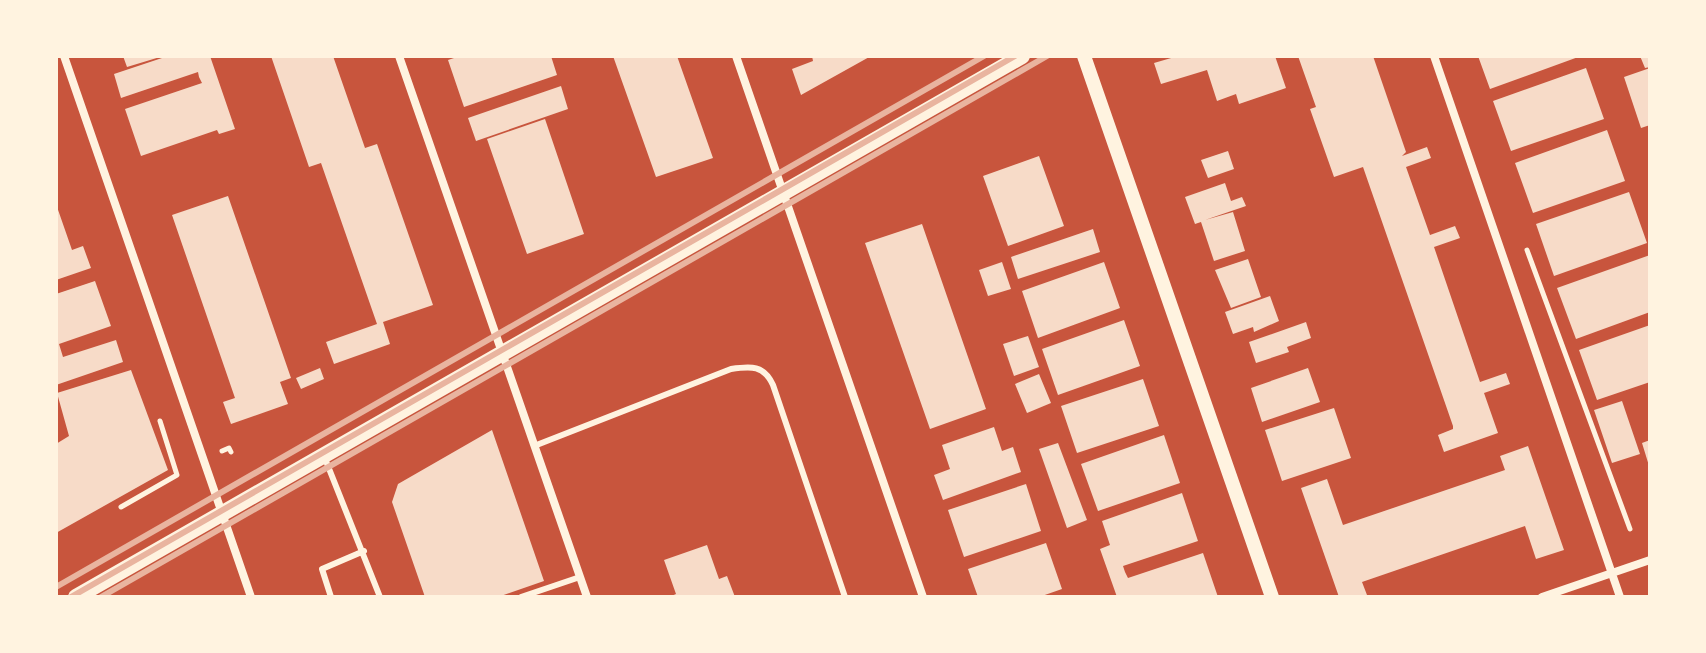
<svg xmlns="http://www.w3.org/2000/svg" width="1706" height="653" font-family="'Asap Condensed',sans-serif">
<style>
.building{fill:#f7dbc8}
.lines{fill:none;stroke-linecap:round;stroke-linejoin:round}
.path{stroke:#fff3e0;stroke-width:5}
.service{stroke:#fff3e0;stroke-width:6}
.minor{stroke:#fff3e0;stroke-width:8}
.tertiary{stroke:#fff3e0;stroke-width:14}
.secondary{stroke:#fff3e0;stroke-width:16}
.rail{stroke:#e9b49f;stroke-width:6}
</style>
<rect width="100%" height="100%" fill="#c8553d"/>
<path class="building" d="M123,56H159L160,57L127,67Z
M168,56H210L235,129L219,134L217,130L141,156L125,109L202,83L199,77L198,72L121,98L114,74Z
M271,56H333L365,148L377,144L433,305L383,322L390,344L334,364L326,342L377,324L321,163L309,167Z
M460,56H551L557,75L464,107L448,60Z
M613,56H677L713,158L656,177Z
M812,56H871L801,95L792,69L813,61Z
M1178,56H1275L1286,88L1239,104L1236,94L1217,101L1207,70L1161,84L1154,63Z
M1298,56H1373L1406,152L1402,156L1427,147L1431,158L1406,167L1430,235L1455,226L1460,238L1434,247L1480,382L1506,373L1510,384L1484,393L1498,433L1444,452L1438,435L1453,429V426L1363,167L1334,177L1310,109L1316,107Z
M1478,56H1581L1490,89Z
M1640,56H1650V67L1645,68Z
M1586,68L1604,119L1511,151L1493,101Z
M1650,68V125L1641,128L1624,77Z
M561,86L568,109L476,141L468,118Z
M545,119L584,234L527,254L487,139Z
M1607,130L1625,181L1533,213L1515,163Z
M1228,151L1234,169L1208,178L1201,160Z
M1039,156L1064,226L1008,246L983,176Z
M1225,183L1231,201L1242,197L1246,206L1205,220L1233,212L1245,251L1214,261L1201,222L1195,224L1185,197Z
M1629,192L1647,243L1554,276L1536,224Z
M228,196L291,378L280,382L288,404L231,424L223,402L235,398L172,215Z
M56,204L72,250L83,246L91,268L56,280Z
M922,224L986,409L930,429L865,243Z
M1093,229L1100,252L1018,279L1011,257Z
M1650,255V312L1576,339L1557,288Z
M1248,259L1261,297L1231,308L1215,270Z
M1002,262L1011,289L988,296L979,270Z
M1104,262L1120,308L1038,338L1022,291Z
M95,281L111,326L59,344L63,357L116,340L123,362L56,385V294Z
M1270,296L1279,321L1254,332L1253,327L1233,334L1225,312Z
M1124,320L1140,366L1058,395L1042,349Z
M1306,322L1311,338L1287,347L1289,352L1256,363L1249,342Z
M1650,325V382L1597,400L1579,350Z
M1028,336L1039,367L1014,376L1003,344Z
M320,368L324,379L301,389L296,378Z
M1308,368L1320,402L1262,422L1251,388Z
M131,370L168,470L56,533V444L69,436L57,393Z
M1039,374L1051,403L1027,413L1015,384Z
M1143,379L1159,426L1077,453L1061,406Z
M1622,401L1640,454L1612,463L1594,410Z
M1334,408L1351,458L1282,481L1265,430Z
M994,427L1002,451L1013,447L1021,472L943,500L934,475L950,469L942,445Z
M492,430L544,581L498,597H425L392,502L398,484Z
M1164,435L1180,483L1098,511L1081,464Z
M1650,440V469L1642,443Z
M1058,443L1087,520L1067,528L1039,449Z
M1528,446L1564,550L1536,559L1525,526L1362,582L1367,595L1339,597L1301,488L1327,479L1343,525L1505,470L1500,456Z
M1026,484L1041,531L964,557L948,510Z
M1182,493L1198,541L1123,566L1125,572L1128,578L1203,553L1218,597H1117L1100,549L1110,545L1102,521Z
M1046,543L1062,589L1039,597H978L968,569Z
M707,545L719,579L727,576L735,597H669L676,594L664,560Z"/>
<g class="lines">
<path class="path" d="M1527,250L1630,529
M222,451L229,448L231,452
M121,507L177,475L160,421"/>
<path class="service" d="M534,446L731,369C751,366 764,365 773,385L845,597
M324,456L380,597
M331,597L322,569L364,551
M521,597L580,577"/>
<path class="minor" d="M64,56L251,597
M399,56L587,597
M736,56L923,597
M1434,56L1620,597
M1542,597L1650,560"/>
<path class="tertiary" d="M1084,56L1272,597"/>
<path class="secondary" d="M76,597L1022,56"/>
<path class="rail" d="M56,587L984,56
M71,597L1015,56
M101,597L1047,56"/>
</g>
<rect width="1706" height="653" fill="none" stroke="#fff3e0" stroke-width="116"/>
</svg>
